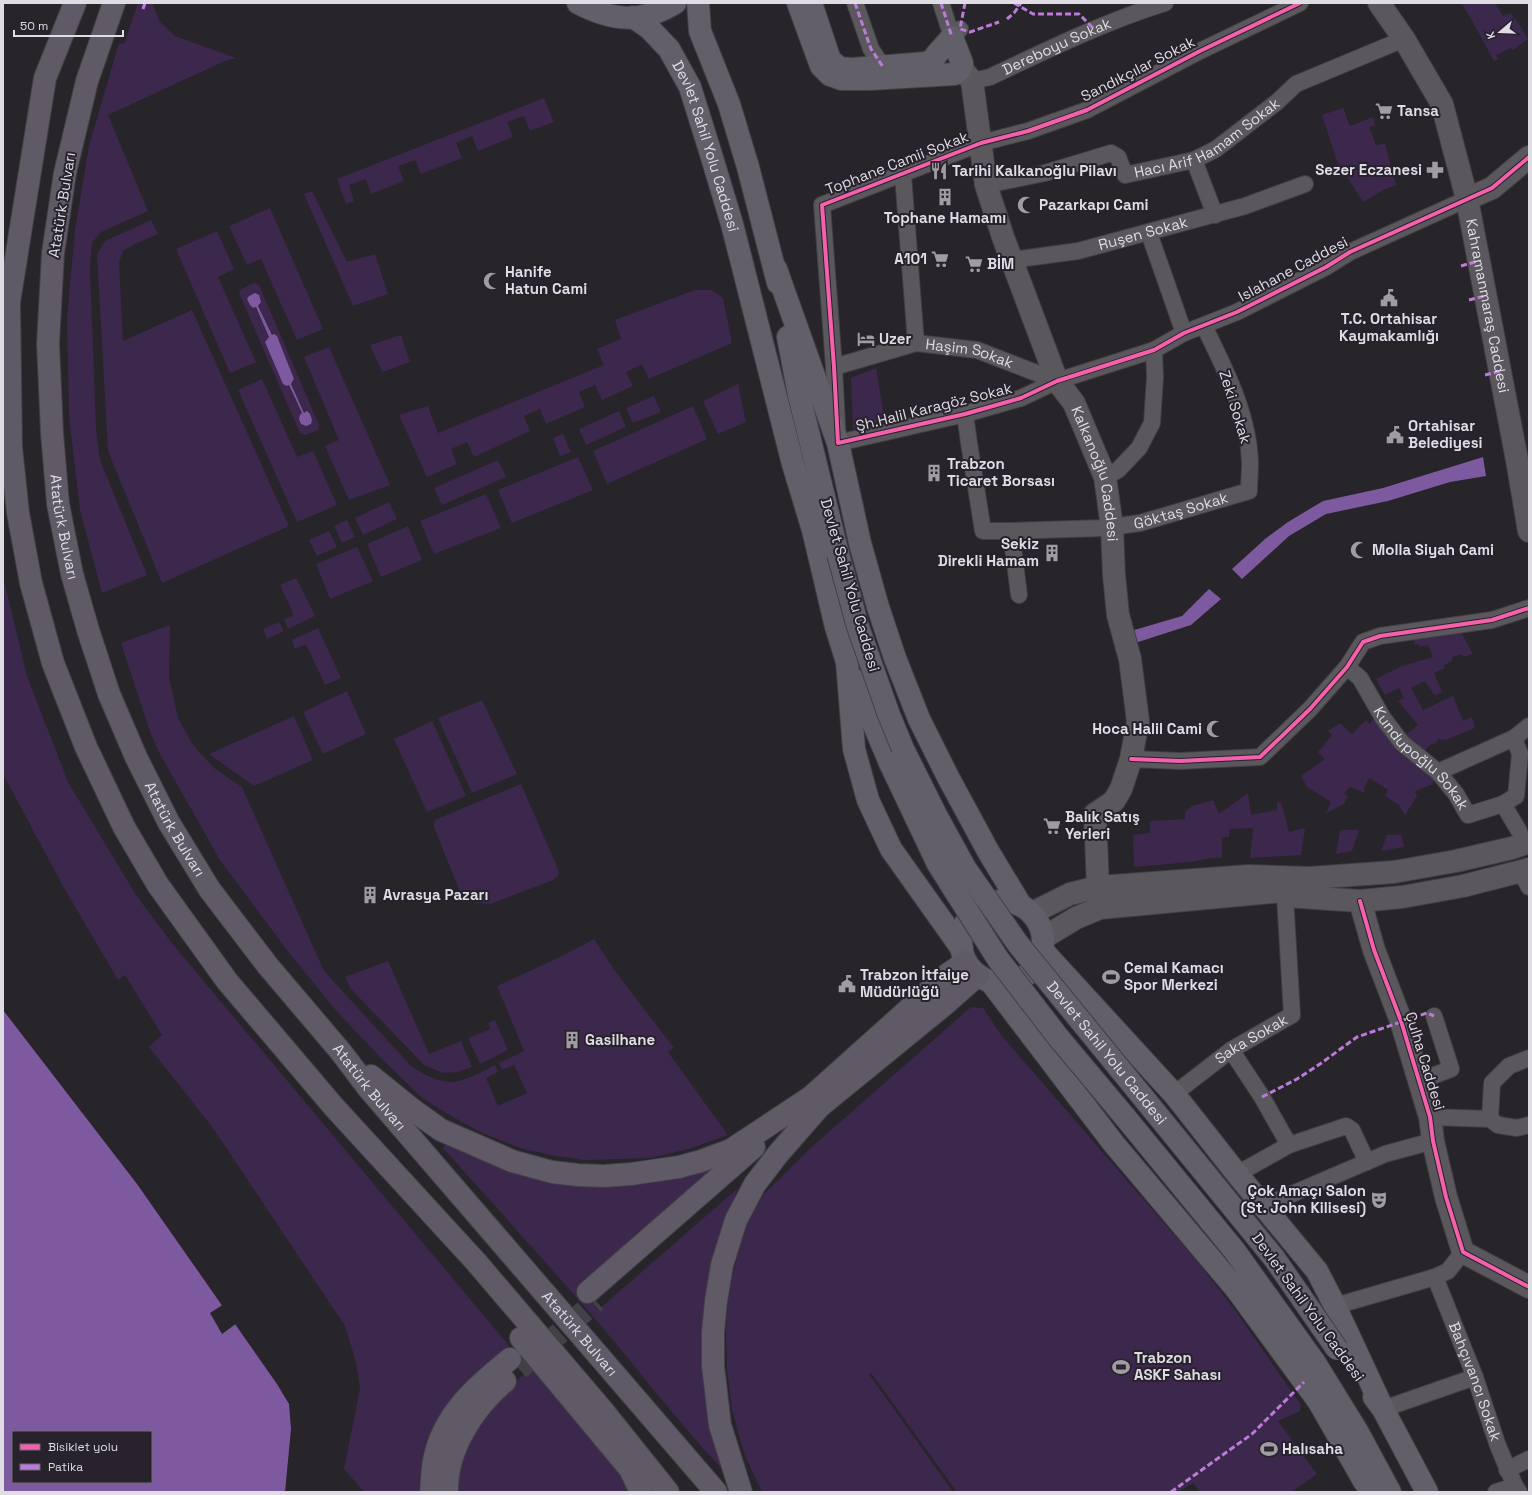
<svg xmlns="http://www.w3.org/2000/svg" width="1532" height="1495" font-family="'Space Grotesk',sans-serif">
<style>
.green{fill:#3c284d;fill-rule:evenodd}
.water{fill:#7d599f;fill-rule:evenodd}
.pier{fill:#27242a}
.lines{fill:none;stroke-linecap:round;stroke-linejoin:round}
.highway-tunnel{stroke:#434046;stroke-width:22;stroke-dasharray:22 11;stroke-linecap:butt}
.street-casing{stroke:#413f45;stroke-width:18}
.secondary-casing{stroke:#413f45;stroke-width:24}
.primary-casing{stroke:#413f45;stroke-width:24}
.highway-casing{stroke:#413f45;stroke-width:24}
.street{stroke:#5a585c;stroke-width:16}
.secondary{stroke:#5a585c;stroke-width:22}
.primary{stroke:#635f68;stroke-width:22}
.highway{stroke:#5f5a66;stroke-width:22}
.primary-bridge-casing{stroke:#413f45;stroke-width:24;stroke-linecap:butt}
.primary-bridge{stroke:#635f68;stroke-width:22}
.quiet{stroke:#bd7bd9;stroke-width:3;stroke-dasharray:6 3;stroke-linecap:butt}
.cycleway-casing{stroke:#27222c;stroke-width:6}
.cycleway{stroke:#f560ab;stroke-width:4}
.labels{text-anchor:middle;stroke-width:4;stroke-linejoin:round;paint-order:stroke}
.street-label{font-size:15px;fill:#dfdce3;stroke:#27222c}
.poi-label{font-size:15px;font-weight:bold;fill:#dfdce3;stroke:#27222c;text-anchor:start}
</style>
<rect width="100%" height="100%" fill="#27242a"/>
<path class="green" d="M138,3H153L154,8L160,22L175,36L236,58L227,60L108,115L148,211L101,232L92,243L90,268L96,430L100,460L147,575L102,593L80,510L69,416L67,317L75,230L89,146L119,43L124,44Z
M1461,3H1495L1503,16L1511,13L1519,24L1528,39L1513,50L1511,48L1496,55L1498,59L1494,61L1469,15Z
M544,98L554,122L530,131L524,116L507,122L513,137L478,151L472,136L456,143L462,158L421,174L415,160L398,166L404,181L371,194L366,179L349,185L354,201L346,204L337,179Z
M1343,108L1350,126L1373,117L1375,125L1369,127L1376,145L1385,144L1396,185L1387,188L1363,202L1337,161L1322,115Z
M312,191L347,262L375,254L388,294L353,306L304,194Z
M270,208L323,329L297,340L261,259L247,265L229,226Z
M151,220L158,234L135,244L123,251L119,263L123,341L192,310L289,526L162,583L108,451L97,254L105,241Z
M217,231L234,269L218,277L256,362L230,373L176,249Z
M254,283L259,285L319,425L318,430L305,435L300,433L239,293L241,289ZM247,299L260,305L258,306L272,335L277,337L294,379L293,383H291L304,413L307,412L302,414L289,385L287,386L269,337L256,307L253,308L250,305Z
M695,290H712L723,298L732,343L649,379L642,364L626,372L633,386L602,400L595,385L579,392L585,407L546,424L540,409L524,416L530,431L474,457L467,442L451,449L457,464L427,477L399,415L428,406L438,433L604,365L597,349L621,339L615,320Z
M401,335L410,362L382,372L370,345Z
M329,347L390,485L349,500L325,446L339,440L304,357Z
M876,368L884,416L877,418V424L853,430L851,378Z
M262,379L297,457L313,451L337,505L297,522L238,390Z
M738,384L746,422L718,434L703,401Z
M654,396L661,412L633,423L626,408Z
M693,406L707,439L607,484L593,451Z
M619,411L626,427L586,445L579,429Z
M563,434L571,452L560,456L553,438Z
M578,457L593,490L512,523L498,490Z
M498,460L506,477L442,505L434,488Z
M486,494L501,528L434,554L420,521Z
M389,502L397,519L363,535L355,518Z
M347,520L355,537L342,543L334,526Z
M408,526L422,560L381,577L367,544Z
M329,531L337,547L317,556L309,540Z
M357,547L373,581L330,599L316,564Z
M3,577L27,676L68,782L136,895L171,942L511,1348L462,1388L439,1418L424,1449L420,1476L419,1492H364L344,1469L360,1389L356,1362L345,1326L213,1128L149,1047L162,1035L125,975L118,980L64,888L3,774Z
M296,578L315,616L288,629L284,619L294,615L280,585Z
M279,622L284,631L267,639L263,629Z
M170,625L169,677L178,718L193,745L214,768L242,787L324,971L411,1066C422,1073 435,1081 448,1082C461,1084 483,1071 495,1065L498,1072L486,1078L498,1106L527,1093L514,1065L502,1070L499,1063L524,1051L497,986L562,956L594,939L615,971L674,1048L668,1052L728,1135L692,1148L651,1158L585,1160L556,1156L520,1148L482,1133L451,1116L421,1097L382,1059L339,1014L286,949L220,860L160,754L150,732L121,643Z
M318,628L341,678L325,685L306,644L295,649L292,640Z
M1461,632L1473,654L1463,657L1461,654L1452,657V661L1444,665L1445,668L1434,673L1442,692L1435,696L1425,681L1411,688L1423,710L1453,696L1463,721L1472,717L1475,728L1446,740L1439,739L1434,745L1432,743L1422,753L1403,737L1418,725L1398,701L1404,698L1399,688L1385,695L1376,679L1402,666L1433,657L1428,645L1419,647V644L1415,645L1413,637Z
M347,691L366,734L323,754L303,712Z
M482,700L517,774L472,793L438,718Z
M1377,715L1397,751L1433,778V784L1415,791L1417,796L1405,815L1399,805L1385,796L1388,790L1369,778L1364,788L1365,793L1350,787L1344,794L1348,796L1344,804L1326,813L1331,802L1307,787L1301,776L1325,759L1318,752L1332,735L1328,731L1340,723L1352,734L1366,720L1370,724Z
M294,716L313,760L254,786L209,754Z
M432,721L466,796L427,812L394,739Z
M521,784L558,869L559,874L553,880L490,904L471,902L460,892L434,827L435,820Z
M1248,793L1251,815L1277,810V803L1281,802L1289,832L1305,828L1301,855L1250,858L1253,828L1229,829V837H1222V858H1211L1191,862L1134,867L1133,835L1150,833V821L1185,819V812L1192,806L1213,800L1219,814Z
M1340,830H1359L1352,851L1336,854Z
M1401,834L1404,847L1381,851L1387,835Z
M388,961L429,1054L461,1041L472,1067L457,1072L443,1073L424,1065L350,988L345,977Z
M971,1007L983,1008L1001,1035L1196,1260L1235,1310L1301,1405L1300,1411L1278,1421L1317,1474L1292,1492H1200L1193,1483L1179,1492H957L871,1373L869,1374L953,1492H762L745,1456L738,1432L732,1409L727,1370L726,1328L729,1290L742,1237L751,1215L765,1193L814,1145Z
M495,1020L508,1050L480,1064L468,1038L491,1029L488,1023Z
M446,1143L498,1167L533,1178L623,1185L652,1183L722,1165L583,1290L598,1310L738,1188L715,1249L707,1286L702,1332L725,1472C679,1424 639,1370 596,1320C546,1262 494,1205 443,1148Z
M530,1368L624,1475L631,1492H457C457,1440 495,1402 530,1368Z"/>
<path class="water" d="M255,293L259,295L261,302L258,306L272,335L274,334L277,336L294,379L291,384L304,413L307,411L310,414L312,420L311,424L306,426L301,424L299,419L300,415L302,413L289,385L287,386L283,384L265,342L269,337L256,307L253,308L250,305L247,299L249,296Z
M1483,457L1486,476L1450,482L1388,501L1326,514L1289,536L1242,579L1232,569L1265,539L1288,522L1323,501L1383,488Z
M1209,589L1221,599L1191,625L1132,644L1131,631L1182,616Z
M3,1010L137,1184L277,1384L289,1404L291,1429L285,1492H3ZM13,1432H151V1482H13Z"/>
<path class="pier" d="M224,1304L237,1323L222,1334L210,1313Z"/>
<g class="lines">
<path class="highway-tunnel" d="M519,1369L596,1301"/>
<g class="street-casing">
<g id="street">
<path d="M855,3L871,49L883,67"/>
<path d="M941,3L952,37L960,29"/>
<path d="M1300,3L1200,51L1087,110L1028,131L981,143L822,205L834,367L838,443L965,414L1021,398L1057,381L1154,350L1184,333L1237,312L1326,267L1350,252L1467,199"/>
<path id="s1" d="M972,81L990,77C1047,50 1104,22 1165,3"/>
<path d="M1194,160L1215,215"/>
<path d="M903,175L916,343"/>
<path id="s2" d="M986,185L1045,173L1111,153L1118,157L1125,175L1194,160L1216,149L1277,102L1296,84L1404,39"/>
<path d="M1149,233L1184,333"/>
<path id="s3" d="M1012,260L1078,251L1245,206L1305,184"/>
<path id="s4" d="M834,367L916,343L977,350L1057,381"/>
<path d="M965,414L969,443L983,531H1011L1019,595"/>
<path d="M1105,477L1118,470L1139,448L1152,423L1155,377L1154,350"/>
<path id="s5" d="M1011,531L1104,528L1140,523L1249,491C1249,482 1250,472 1250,463C1249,415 1225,369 1204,326"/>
<path id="s6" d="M1347,667L1360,678L1383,718L1402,743L1438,772L1456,794L1468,815L1503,804L1519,831"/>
<path d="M1131,759L1180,761L1260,757L1310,709L1347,667L1363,642L1380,636L1492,620L1529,608"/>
<path d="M1438,772L1514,738L1529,726"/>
<path d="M1503,804L1516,796L1520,754L1514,738"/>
<path d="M1521,872L1529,887"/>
<path d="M1231,1050L1262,1097L1289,1145"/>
<path d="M1419,1081L1451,1069L1434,1016"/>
<path id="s7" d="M1174,1094L1231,1050L1292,1015L1285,896"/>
<path d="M1430,1117L1490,1119L1498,1125L1517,1128L1529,1125"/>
<path d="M1490,1119L1492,1083L1509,1066L1529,1058"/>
<path d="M1237,1174L1289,1145L1346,1126L1352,1130L1367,1162"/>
<path d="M1264,1206L1385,1154L1433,1141"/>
<path id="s8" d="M1435,1277L1475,1377L1498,1446L1515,1486"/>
<path d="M1335,1306L1435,1277L1448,1271L1463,1252"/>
<path d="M1383,1409L1475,1377"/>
<path d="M1507,1470L1529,1459"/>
<path d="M1496,1492L1515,1486L1519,1492"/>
</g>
</g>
<g class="secondary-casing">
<g id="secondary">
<path id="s9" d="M1379,3L1404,39L1442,104L1467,199L1517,460L1529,531"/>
<path id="s10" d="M961,68L972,81L986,185L1003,237L1057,381L1074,403L1105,477L1112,527L1114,575L1118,615L1130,659L1138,721L1131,759L1121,789L1114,801L1095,814L1098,887"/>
<path d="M1467,199L1492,188L1529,157"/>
<path d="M1286,896L1360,901L1402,897L1463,886L1529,869"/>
<path d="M1360,901L1374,950L1401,1021L1430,1117L1433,1141L1446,1197L1463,1252L1529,1287"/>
<path d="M1032,913L1070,894L1098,887L1249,876L1310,878L1394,872L1456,861L1512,848L1529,842"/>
<path d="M1043,938L1076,918L1100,908L1304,889"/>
</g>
</g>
<g class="primary-casing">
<g id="primary">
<path d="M578,3C612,21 641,24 675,3"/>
<path d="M698,3L700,31L729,104L748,167L778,283"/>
<path d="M798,3L821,66L830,75L841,79H870L955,74L961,68L962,63L952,37L936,55L934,59L926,63L852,69L840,68L830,60L811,3"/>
<path id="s11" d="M633,17L649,28L669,49L690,87L710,151L732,224L793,464L813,530L836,627L847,662L854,749L868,800L891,849L962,949"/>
<path d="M776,269L838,443L860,543L878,607L895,658L919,719L948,777L988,851L1020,904"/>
<path d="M788,337L799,395L838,554"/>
<path d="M855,680L890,763"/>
<circle cx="1002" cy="942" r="41"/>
<path d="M1043,951L1174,1094L1237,1174L1317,1271L1335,1306L1383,1409"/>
<path d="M990,981L1114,1144L1237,1290L1319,1402L1364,1481L1372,1492"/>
<path d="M1125,1117L1234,1250L1315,1363L1357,1431L1390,1492"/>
<path d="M1374,1397L1383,1409L1427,1492"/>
</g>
</g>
<g class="highway-casing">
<g id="highway">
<path d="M75,3L45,78L9,302L11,447L18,513L31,583L53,663L86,747L124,827L158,885L227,981L334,1107L477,1263L604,1412L668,1492"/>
<path id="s12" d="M114,3L87,81L65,173L53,253L48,344L52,433L58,504L72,574L88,630L109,694L136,757L169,823L210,890L268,966L341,1052L369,1089L716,1492"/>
<path d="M371,1076L413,1110L441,1130L512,1161L552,1172L578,1175L604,1176L631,1174L679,1167L701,1161L731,1150L811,1097L948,974L966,962"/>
<path d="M588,1292L754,1147"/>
<path d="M521,1338L630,1469L641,1492"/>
<path d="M431,1492C432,1479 432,1465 436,1452C447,1411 479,1384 510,1359"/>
<path d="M447,1492C446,1450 473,1408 505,1381"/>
<path d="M741,1492L720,1425L713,1366V1332L716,1301L722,1265L736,1220L755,1184L778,1154L819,1107L944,1005L978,975"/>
</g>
</g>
<use href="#street" class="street"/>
<use href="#secondary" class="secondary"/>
<use href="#primary" class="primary"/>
<use href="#highway" class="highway"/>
<g class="primary-bridge-casing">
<g id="primary-bridge">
<path id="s13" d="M838,554L858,627L889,715L903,749L936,815L965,868L1018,944L1274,1258L1337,1349"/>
<path d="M890,763L938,864L998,959L1058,1037L1125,1117"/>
</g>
</g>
<use href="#primary-bridge" class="primary-bridge"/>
<path class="quiet" d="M855,3L871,49L883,67
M941,3L952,37
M965,3L960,29L970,32L999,22
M1014,3L1033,14H1079L1093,28
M143,9L145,3
M1007,19L1014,13L1021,3
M1461,266L1478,261
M1469,300L1485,296
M1485,375L1500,371
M1262,1097L1297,1079L1320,1064L1357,1037L1427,1013L1434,1016
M1171,1492L1252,1434L1304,1382"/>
<g class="cycleway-casing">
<path id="cycleway" d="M1300,3L1200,51L1087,110L1028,131L981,143L822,205L834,367L838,443L965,414L1021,398L1057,381L1154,350L1184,333L1237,312L1326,267L1350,252L1492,188L1529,157
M1131,759L1180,761L1260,757L1310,709L1347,667L1363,642L1380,636L1492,620L1529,608
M1360,901L1374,950L1401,1021L1430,1117L1433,1141L1446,1197L1463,1252L1529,1287"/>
</g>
<use href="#cycleway" class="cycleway"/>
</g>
<defs>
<g id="supermarket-bare" transform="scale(1.38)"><path d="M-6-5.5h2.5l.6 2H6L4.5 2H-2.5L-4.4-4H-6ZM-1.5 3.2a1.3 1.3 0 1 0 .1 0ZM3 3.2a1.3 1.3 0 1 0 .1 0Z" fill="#9f9ca2" stroke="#27222c" stroke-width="2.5" paint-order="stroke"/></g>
<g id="pharmacy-bare" transform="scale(1.38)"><path d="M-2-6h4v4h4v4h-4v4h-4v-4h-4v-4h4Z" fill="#9f9ca2" stroke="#27222c" stroke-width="2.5" paint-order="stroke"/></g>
<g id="restaurant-bare" transform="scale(1.38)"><path d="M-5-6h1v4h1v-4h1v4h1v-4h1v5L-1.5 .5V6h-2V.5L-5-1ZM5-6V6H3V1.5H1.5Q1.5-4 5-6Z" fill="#9f9ca2" stroke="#27222c" stroke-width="2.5" paint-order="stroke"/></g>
<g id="building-bare" transform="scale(1.38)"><path d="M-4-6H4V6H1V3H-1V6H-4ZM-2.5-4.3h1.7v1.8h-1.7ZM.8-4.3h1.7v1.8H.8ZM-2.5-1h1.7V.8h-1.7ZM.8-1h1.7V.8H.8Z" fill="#9f9ca2" stroke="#27222c" stroke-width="2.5" paint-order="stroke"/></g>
<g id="mosque-bare" transform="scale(1.38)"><path d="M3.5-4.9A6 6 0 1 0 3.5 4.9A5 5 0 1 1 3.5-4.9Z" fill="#9f9ca2" stroke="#27222c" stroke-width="2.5" paint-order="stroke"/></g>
<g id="civic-bare" transform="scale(1.38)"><path d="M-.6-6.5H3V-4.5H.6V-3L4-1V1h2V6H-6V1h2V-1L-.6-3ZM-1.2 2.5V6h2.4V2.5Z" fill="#9f9ca2" stroke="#27222c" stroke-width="2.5" paint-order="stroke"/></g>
<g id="hotel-bare" transform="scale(1.38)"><path d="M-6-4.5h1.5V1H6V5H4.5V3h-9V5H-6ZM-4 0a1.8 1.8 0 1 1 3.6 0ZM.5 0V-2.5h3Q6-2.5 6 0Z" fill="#9f9ca2" stroke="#27222c" stroke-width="2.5" paint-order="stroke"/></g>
<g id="stadium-bare" transform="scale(1.38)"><path d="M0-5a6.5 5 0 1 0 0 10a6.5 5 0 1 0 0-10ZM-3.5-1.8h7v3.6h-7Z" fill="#9f9ca2" stroke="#27222c" stroke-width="2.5" paint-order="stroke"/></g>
<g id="theatre-bare" transform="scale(1.38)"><path d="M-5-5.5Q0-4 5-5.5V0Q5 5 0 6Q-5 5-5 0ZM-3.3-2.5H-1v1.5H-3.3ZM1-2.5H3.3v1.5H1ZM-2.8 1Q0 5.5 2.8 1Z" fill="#9f9ca2" stroke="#27222c" stroke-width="2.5" paint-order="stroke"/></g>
</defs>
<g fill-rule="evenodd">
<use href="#supermarket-bare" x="1384" y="111"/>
<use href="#pharmacy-bare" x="1435" y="170"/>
<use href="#restaurant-bare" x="939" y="171"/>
<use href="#building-bare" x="945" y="197"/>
<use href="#mosque-bare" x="1026" y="205"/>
<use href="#supermarket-bare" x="940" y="259"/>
<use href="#supermarket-bare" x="974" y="264"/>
<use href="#mosque-bare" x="492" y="281"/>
<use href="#civic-bare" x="1389" y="298"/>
<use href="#hotel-bare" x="866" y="339"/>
<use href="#civic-bare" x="1395" y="435"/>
<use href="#building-bare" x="934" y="473"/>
<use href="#mosque-bare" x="1359" y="550"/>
<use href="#building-bare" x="1052" y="553"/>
<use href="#mosque-bare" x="1215" y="729"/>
<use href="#supermarket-bare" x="1052" y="826"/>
<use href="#building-bare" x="370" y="895"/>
<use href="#stadium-bare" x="1111" y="977"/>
<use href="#civic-bare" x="847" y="984"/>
<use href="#building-bare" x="572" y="1040"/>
<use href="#theatre-bare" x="1379" y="1200"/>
<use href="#stadium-bare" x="1121" y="1367"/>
<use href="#stadium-bare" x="1269" y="1449"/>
</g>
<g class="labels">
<g class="street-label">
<text dy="5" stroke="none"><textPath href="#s1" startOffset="92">Dereboyu Sokak</textPath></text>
<text transform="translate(1138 69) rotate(-27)" y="5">Sandıkçılar Sokak</text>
<text dy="5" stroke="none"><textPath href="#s2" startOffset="248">Hacı Arif Hamam Sokak</textPath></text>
<text dy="5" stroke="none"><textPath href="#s11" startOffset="153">Devlet Sahil Yolu Caddesi</textPath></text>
<text transform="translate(897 163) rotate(-21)" y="5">Tophane Camii Sokak</text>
<text transform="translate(62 205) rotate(-81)" y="5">Atatürk Bulvarı</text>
<text dy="5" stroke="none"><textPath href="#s3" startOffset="134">Ruşen Sokak</textPath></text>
<text transform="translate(1293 269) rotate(-28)" y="5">Islahane Caddesi</text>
<text dy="5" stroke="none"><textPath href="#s9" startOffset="326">Kahramanmaraş Caddesi</textPath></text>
<text dy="5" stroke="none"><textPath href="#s4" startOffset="140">Haşim Sokak</textPath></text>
<text transform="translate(934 407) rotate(-14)" y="5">Şh.Halil Karagöz Sokak</text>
<text transform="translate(1235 407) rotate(73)" y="5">Zeki Sokak</text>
<text dy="5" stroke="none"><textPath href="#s10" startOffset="433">Kalkanoğlu Caddesi</textPath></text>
<text dy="5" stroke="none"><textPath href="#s5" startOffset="172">Göktaş Sokak</textPath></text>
<text dy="5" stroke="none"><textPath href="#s12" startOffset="533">Atatürk Bulvarı</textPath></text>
<text transform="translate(850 585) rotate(74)" y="5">Devlet Sahil Yolu Caddesi</text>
<text dy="5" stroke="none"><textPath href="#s6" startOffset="119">Kundupoğlu Sokak</textPath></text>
<text dy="5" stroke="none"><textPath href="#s12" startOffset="857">Atatürk Bulvarı</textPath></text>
<text dy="5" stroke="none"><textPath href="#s7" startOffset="95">Saka Sokak</textPath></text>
<text dy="5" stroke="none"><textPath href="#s13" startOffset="573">Devlet Sahil Yolu Caddesi</textPath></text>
<text transform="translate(1425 1061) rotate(73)" y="5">Çulha Caddesi</text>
<text dy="5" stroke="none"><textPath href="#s12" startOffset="1181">Atatürk Bulvarı</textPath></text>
<text transform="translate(1308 1307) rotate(54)" y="5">Devlet Sahil Yolu Caddesi</text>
<text dy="5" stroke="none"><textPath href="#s12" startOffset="1505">Atatürk Bulvarı</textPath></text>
<text dy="5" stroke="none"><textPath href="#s8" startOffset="112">Bahçıvancı Sokak</textPath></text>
</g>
<g class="poi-label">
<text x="1397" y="116">Tansa</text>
<text x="1422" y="175" text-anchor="end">Sezer Eczanesi</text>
<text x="952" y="176">Tarihi Kalkanoğlu Pilavı</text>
<text x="1039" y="210">Pazarkapı Cami</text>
<text x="945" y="223" text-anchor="middle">Tophane Hamamı</text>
<text x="927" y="264" text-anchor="end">A101</text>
<text x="987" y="269">BİM</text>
<text x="505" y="277">Hanife<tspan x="505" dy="17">Hatun Cami</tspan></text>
<text x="1389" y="324" text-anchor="middle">T.C. Ortahisar<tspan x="1389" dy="17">Kaymakamlığı</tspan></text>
<text x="879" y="344">Uzer</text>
<text x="1408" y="431">Ortahisar<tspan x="1408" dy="17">Belediyesi</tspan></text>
<text x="947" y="469">Trabzon<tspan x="947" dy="17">Ticaret Borsası</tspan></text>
<text x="1039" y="549" text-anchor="end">Sekiz<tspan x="1039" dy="17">Direkli Hamam</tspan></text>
<text x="1372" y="555">Molla Siyah Cami</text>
<text x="1202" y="734" text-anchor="end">Hoca Halil Cami</text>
<text x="1065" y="822">Balık Satış<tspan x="1065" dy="17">Yerleri</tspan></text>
<text x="383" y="900">Avrasya Pazarı</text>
<text x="1124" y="973">Cemal Kamacı<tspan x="1124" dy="17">Spor Merkezi</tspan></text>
<text x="860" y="980">Trabzon İtfaiye<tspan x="860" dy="17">Müdürlüğü</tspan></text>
<text x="585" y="1045">Gasilhane</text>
<text x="1366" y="1196" text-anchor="end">Çok Amaçı Salon<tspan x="1366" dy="17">(St. John Kilisesi)</tspan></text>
<text x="1134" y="1363">Trabzon<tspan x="1134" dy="17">ASKF Sahası</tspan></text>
<text x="1282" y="1454">Halısaha</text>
</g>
</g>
<rect width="1532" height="1495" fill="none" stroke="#dfdce3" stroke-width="8"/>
<rect x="12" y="1431" width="140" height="52" fill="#27222c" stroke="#716c75"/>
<rect x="20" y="1444" width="20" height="6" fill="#f560ab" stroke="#716c75"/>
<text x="48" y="1451" font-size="12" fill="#dfdce3">Bisiklet yolu</text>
<rect x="20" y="1464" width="20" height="6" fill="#bd7bd9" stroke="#716c75"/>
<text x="48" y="1471" font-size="12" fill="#dfdce3">Patika</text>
<g transform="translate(1500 32) rotate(251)" stroke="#27222c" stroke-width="3" paint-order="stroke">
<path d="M0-3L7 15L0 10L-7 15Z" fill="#dfdce3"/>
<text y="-6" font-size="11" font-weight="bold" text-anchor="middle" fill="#dfdce3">K</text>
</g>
<path d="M14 30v6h109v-6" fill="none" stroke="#dfdce3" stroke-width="2"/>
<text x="20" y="30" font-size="12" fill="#dfdce3" stroke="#27222c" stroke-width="3" paint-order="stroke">50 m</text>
</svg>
